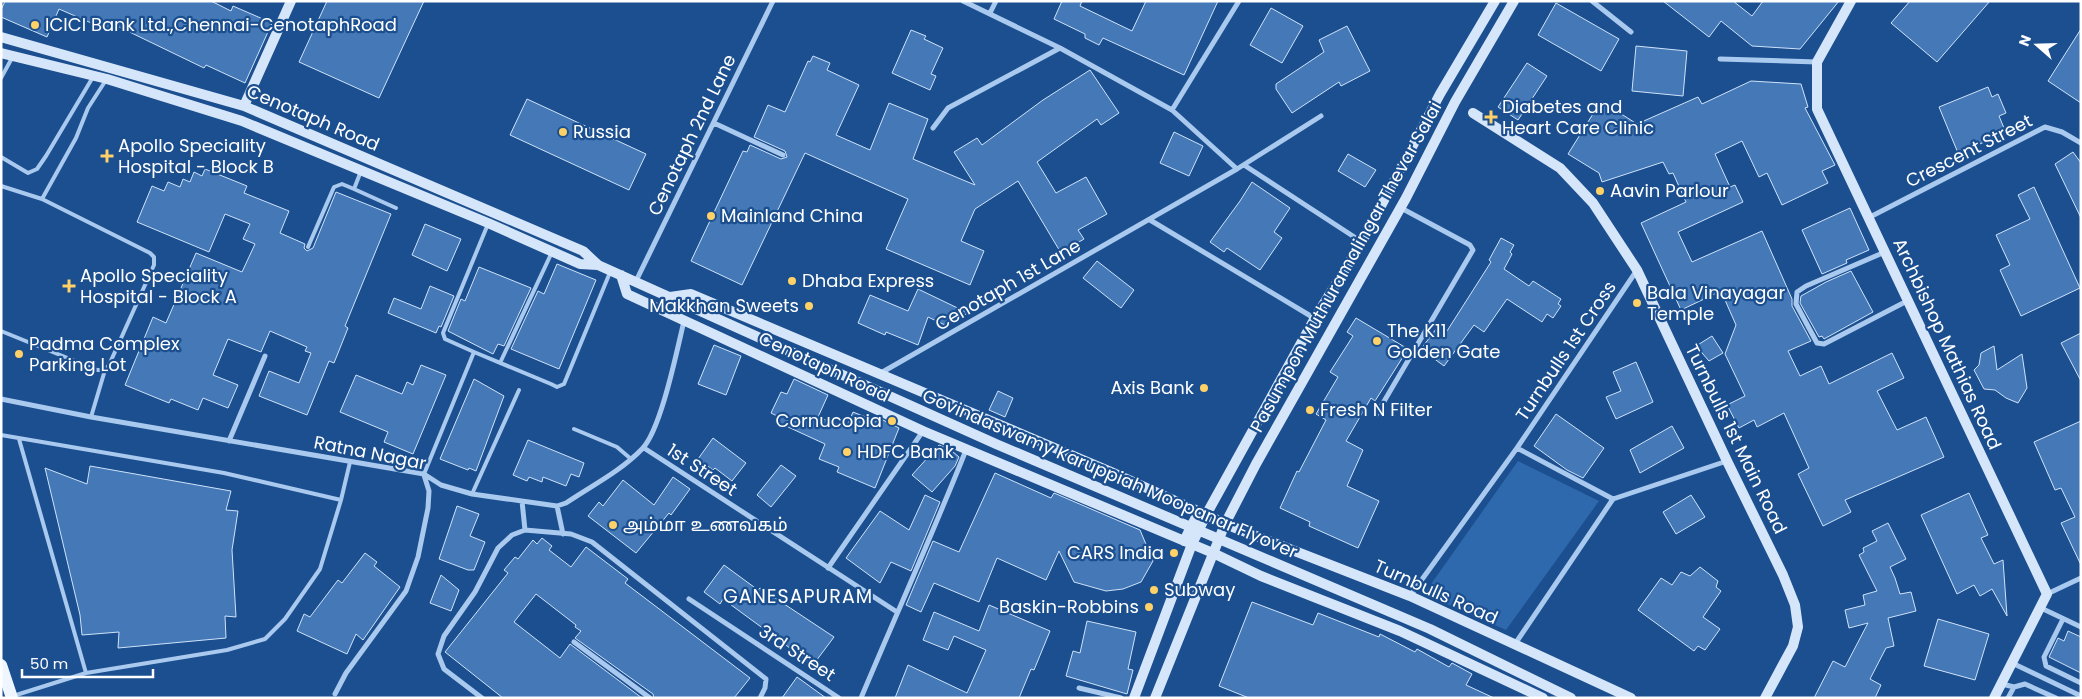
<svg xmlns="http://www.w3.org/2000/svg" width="2082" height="699" font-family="Poppins,'Noto Sans Tamil',sans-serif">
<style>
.green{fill:#2e69ad}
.building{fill:#4478b7;stroke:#cfe3fa}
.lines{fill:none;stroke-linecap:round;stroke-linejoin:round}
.lane{stroke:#a9c9ee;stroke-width:4}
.street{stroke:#a9c9ee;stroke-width:5}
.secondary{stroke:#d6e6fa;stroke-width:10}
.primary{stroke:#f0f6ff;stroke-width:12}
.poi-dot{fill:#ffd166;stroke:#1b4f8f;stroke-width:2}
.labels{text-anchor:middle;stroke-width:4.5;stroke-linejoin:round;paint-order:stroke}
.poi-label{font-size:18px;fill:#fff;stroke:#1b4f8f;text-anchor:start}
.street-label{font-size:18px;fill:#fff;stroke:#1b4f8f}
.neighbourhood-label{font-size:19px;letter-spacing:1px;fill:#fff;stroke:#1b4f8f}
</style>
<rect width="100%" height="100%" fill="#1b4f8f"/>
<path class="green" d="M1518,461L1599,501L1506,630L1424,594Z"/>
<path class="building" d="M5,1H211L231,11L233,6L272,23L245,83L206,65L204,68L115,25L112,32L59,9L47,37L1,17V10Z
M327,1H424L379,98L299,62Z
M1062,1H1082L1080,6L1132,31L1146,1H1218L1184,75L1103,38L1099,45L1085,38V34L1054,19Z
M1663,1H1733L1752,16L1763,1H1839L1800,49L1752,46L1721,21L1709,37Z
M1910,1H1990L1937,62L1891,23Z
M1556,3L1619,39L1601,71L1538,35Z
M1271,8L1303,26L1282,63L1250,45Z
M1347,26L1370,71L1341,86L1339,82L1292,113L1276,89V84L1324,52L1319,40Z
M2081,29V103L2048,81Z
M911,30L926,36L924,39L943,48L931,74L936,76L930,90L892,73Z
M1636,46L1687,51L1683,96L1632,91Z
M813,56L830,63L827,70L859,85L836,135L870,150L889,103L928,119L913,159L975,185L954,152L977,138L982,145L1043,100L1090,70L1119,113L1101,125L1097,119L1037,162L1056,193L1086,177L1107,214L1078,230L1084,239L1061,253L1018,181L975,209L961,241L984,251L970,285L886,249L908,199L805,153L742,285L691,261L743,151L747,152L750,145L781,159L787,157L785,151L754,137L768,105L785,112L808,61L810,62Z
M1527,63L1547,76L1518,120L1498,107Z
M1751,81L1801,84L1808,107L1805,108L1835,165L1822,171L1828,183L1782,205L1767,173L1759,177L1742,141L1715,154L1730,187L1735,185L1743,202L1678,232L1692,262L1762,231L1792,299V306L1811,341L1788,351L1800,376L1821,366L1829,384L1892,353L1904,378L1877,391L1897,430L1926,417L1944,457L1845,500L1851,512L1823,526L1798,474L1809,468L1784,413L1757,427L1754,420L1739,428L1727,405L1745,396L1725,354L1736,325L1721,291L1681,310L1641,223L1686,202L1673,173L1669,174L1663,162L1602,182L1599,173L1568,154L1601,101L1637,124L1698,97L1702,104Z
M1988,87L1992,97L1998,94L2006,113L1999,116L2006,133L1958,153L1939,107Z
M527,99L646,154L629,190L510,135Z
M1174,132L1203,146L1189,176L1160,163Z
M2073,152L2081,163V218L2055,164Z
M1348,154L1376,170L1365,187L1338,171Z
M205,169L247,186L244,193L289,211L280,233L305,244L304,248L307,251L313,248L336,192L391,214L345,326L348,328L334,363L329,361L307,415L259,396L269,371L299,383L311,353L305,351L307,347L270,331L261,352L228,339L213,375L238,385L228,408L203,398L198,410L171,399L169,403L125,385L153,317L166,323L196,253L242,272L255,244L243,239L250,224L225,214L209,252L137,222L152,186L164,191L168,182L180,187L183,179L190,182L194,172L202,176Z
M1252,182L1290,208L1274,232L1282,238L1260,270L1227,248L1224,252L1210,242L1240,201Z
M2034,187L2080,288L2021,316L2000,270L2010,265L1996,235L2030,219L2018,195Z
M1850,208L1869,250L1846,260L1847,263L1822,274L1802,230Z
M425,224L461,239L447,271L412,255Z
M1501,238L1514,245L1510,252L1512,254L1504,269L1529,286L1533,281L1561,299L1558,304L1561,306L1553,318L1547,314L1542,322L1507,299L1484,332L1474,325L1444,366L1421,349L1439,325L1447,331L1491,262L1489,260Z
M1097,261L1134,290L1121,308L1083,278Z
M557,264L596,280L559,369L511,349L538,291L544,294Z
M479,267L531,288L504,346L498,344L493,354L448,331L461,299L465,301Z
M1851,271L1873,312L1824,339L1822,336L1819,337L1800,303L1801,296L1826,282Z
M430,286L454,296L441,327L439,326L436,333L388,313L394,298L421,309Z
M918,289L968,313L945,325L928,317L918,345L886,332L885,335L858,323L870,295L908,311Z
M1356,318L1408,349L1375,401L1371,398L1346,441L1363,450L1347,486L1379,501L1358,548L1309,526L1310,522L1280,508L1297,471L1299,472L1326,420L1316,414L1338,377L1330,372L1353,336L1347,332Z
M2081,333V381L2061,343Z
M1712,336L1723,353L1709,361L1696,346Z
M714,345L741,356L726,395L698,384Z
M1994,346L1997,370L2022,354L2027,388L2018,403L2006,398L1995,390L1984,389L1974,370L1979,365L1981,353Z
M1636,362L1653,402L1616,419L1606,397L1621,391L1613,372Z
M421,365L446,375L413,454L384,442L388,432L340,412L356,375L402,394L407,382L413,385Z
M474,379L504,396L476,471L469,468L468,470L440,459Z
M794,379L828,395L818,417L846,428L853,412L878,422L879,418L899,428L875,488L837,472L839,467L819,459L825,444L775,421L777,416L771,413L781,392L787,394Z
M998,391L1013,398L1005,417L989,410Z
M1556,414L1604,448L1583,478L1567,470L1534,446Z
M2081,421V565L2061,523L2075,517L2061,488L2055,490L2034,442Z
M1672,426L1684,448L1640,473L1630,450Z
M713,438L746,463L732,481L715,468L713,470L698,459Z
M528,440L584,463L579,477L571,474L566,486L543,477L542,482L529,477L527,481L513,475Z
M939,445L952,451L959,457L955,466L932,492L912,475Z
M781,465L796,476L771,507L757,495Z
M90,466L231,491L226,510L238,511L232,550L236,617L225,616L226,638L118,648L119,632L82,635L80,615L45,468L87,484Z
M995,473L1051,498L1054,493L1140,530L1153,561L1141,582L1123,589L1106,591L1074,582L1059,551L1046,580L997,558L979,602L934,583L921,612L906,605L933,541L959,552Z
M673,477L690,489L671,515L669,513L636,553L588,516L599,502L603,506L623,480L654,505Z
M1969,493L1988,535L1981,538L1994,564L2003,560L2007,616L1992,589L1980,596L1974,585L1957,594L1921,515Z
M925,495L940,502L911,571L891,562L880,583L846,558L880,511L909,530Z
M1691,495L1705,517L1676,534L1663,512Z
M457,506L479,514L470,536L485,542L474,570H468L439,559Z
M1888,523L1906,559L1890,567L1895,578L1900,594L1911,592L1916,611L1888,618L1894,646L1886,648L1870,679L1881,685L1875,698H1814L1833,661L1845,667L1868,623L1849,628L1845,610L1865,605L1863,595L1877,591L1859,555L1864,552L1863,548L1877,541L1872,531Z
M542,538L552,546L549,550L571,567L586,547L628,579L625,583L750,678L734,698H654L653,694L575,638L581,631L575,627L576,625L536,594L514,622L560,658L570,644L642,698H503L445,652L508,573L504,570L515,557L518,559L533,540L537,544Z
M365,553L377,562L374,566L400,587L363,640L356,634L347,654L297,631L304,614L310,617L338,580L342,583Z
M724,565L758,590L760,588L834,637L813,665L723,599L720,604L704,592Z
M1700,567L1718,581L1716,587L1721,591L1703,617L1720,629L1705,650L1698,646L1694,651L1638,610L1661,578L1672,585L1681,572L1690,576Z
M441,575L459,590L451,611L430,603Z
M1252,602L1313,625L1318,613L1379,637L1380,634L1415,652L1417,649L1449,667L1452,663L1472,674L1466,685L1494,698H1249L1219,686Z
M989,605L1050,631L1034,670L1031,669L1019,698H895L908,665L967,693L986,650L954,636L948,650L923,640L934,612L979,631Z
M1938,619L1989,634L1975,680L1924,666Z
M1087,621L1136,632L1128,669L1133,670L1127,694L1066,676L1073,651L1080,653Z
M2068,631L2081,637V673L2049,657L2058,638L2064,641Z
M797,677L826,698H782Z"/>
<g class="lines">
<path class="lane" d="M1,78L12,58
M1,157L28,173L37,169L46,156L93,77
M361,171L354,189L396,208
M1,186L42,199L150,253L154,257V265L109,365L105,370H97L1,331
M42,199L76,138L88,108L106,80
M308,247L334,187L342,184L354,189
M474,352L551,384L557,387L564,384L611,270
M500,363L552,252
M91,417L105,370
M574,429L617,447L631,459
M1,435L224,473L341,500
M19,439L86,673
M424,474L474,352L445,339L443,333L488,224
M472,494L519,390
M13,696L86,673L227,650L265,639L285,619L320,569L341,500L350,462"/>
<path class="street" d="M963,1L1060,48L1172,110L1237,169
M1592,1L1631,32
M990,13L996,1
M1720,59L1817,62
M1172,110L1239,1
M714,123L783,155
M933,128L948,108L1060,48
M1244,165L1362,242
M1870,217L2045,127L2062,132L2081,143
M1150,220L1314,318
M1885,252L1806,286L1797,292L1796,304L1817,343L1824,344L1909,300
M636,281L773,1
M879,374L1237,169L1321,116
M1,399L91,417L424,474L441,485L472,494L557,506L566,503C591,486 621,471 642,449C661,430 677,350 684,321
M1376,415L1473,250L1470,245L1401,208
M229,441L265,356
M644,448L897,612
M1613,499L1727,461
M522,501L525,530
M557,506L563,534
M828,568L923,431
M2047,594L2081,578
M1410,596L1517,448L1637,270
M689,599L839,698
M2041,608L2081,627
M2063,619L2044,657L2046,666L2081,683
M574,642L650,698
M1515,644L1613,499L1517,448
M2012,663L2081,696
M2002,684L2014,687L2025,684L2056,698
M1079,688L1121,698
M335,694L346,673L406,591L418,557L428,508L429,491L424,475
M482,698L444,669L438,654L444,636L475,592L498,548L512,535L525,530L571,534L592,542L766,679L765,688L760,698
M861,698C896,615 933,533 966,450
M2008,698L2014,687"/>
<path class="secondary" d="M1851,1L1817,62V109L2047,594L1994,698
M1,37L244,106L583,251L598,265L996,444L1430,629L1571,698
M1,53L107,79L242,121L488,223L580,264L598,265
M244,106L291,1
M1473,113L1560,168L1593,203L1637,270L1727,461L1783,575L1795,605L1798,627L1793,646L1765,698
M621,275L627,294L923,431L1213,553L1261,576L1400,631L1543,698
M670,297L691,294L1109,471L1233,527L1410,596L1631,698
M1184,541L1199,511
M1134,698L1192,544L1206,515L1315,318L1362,242L1440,94L1495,1
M1155,698L1225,524L1256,464L1406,198L1455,102L1514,1"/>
<path class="primary" d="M1,665L12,698"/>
</g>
<g class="poi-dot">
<circle cx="35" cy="25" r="5"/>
<path d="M1488.5 109.5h5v5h5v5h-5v5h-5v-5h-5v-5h5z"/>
<circle cx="563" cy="132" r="5"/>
<path d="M104.5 148.5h5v5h5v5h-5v5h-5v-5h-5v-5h5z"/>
<circle cx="1600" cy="191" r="5"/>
<circle cx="711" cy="216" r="5"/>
<circle cx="792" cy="281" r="5"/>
<path d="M66.5 278.5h5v5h5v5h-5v5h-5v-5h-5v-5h5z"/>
<circle cx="1637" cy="303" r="5"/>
<circle cx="809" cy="306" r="5"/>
<circle cx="1377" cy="341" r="5"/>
<circle cx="19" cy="354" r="5"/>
<circle cx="1204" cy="388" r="5"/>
<circle cx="1310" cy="410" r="5"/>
<circle cx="892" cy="421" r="5"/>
<circle cx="847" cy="452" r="5"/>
<circle cx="613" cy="525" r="5"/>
<circle cx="1174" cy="553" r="5"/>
<circle cx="1154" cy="590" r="5"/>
<circle cx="1149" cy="607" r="5"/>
</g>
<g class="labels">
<g class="poi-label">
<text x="45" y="31">ICICI Bank Ltd.,Chennai-CenotaphRoad</text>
<text x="1502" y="113">Diabetes and<tspan x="1502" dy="21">Heart Care Clinic</tspan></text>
<text x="573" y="138">Russia</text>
<text x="118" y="152">Apollo Speciality<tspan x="118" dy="21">Hospital - Block B</tspan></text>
<text x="1610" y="197">Aavin Parlour</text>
<text x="721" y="222">Mainland China</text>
<text x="80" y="282">Apollo Speciality<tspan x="80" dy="21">Hospital - Block A</tspan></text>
<text x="802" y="287">Dhaba Express</text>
<text x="1647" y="299">Bala Vinayagar<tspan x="1647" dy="21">Temple</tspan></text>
<text x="799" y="312" text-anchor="end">Makkhan Sweets</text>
<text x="1387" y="337">The K11<tspan x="1387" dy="21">Golden Gate</tspan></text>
<text x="29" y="350">Padma Complex<tspan x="29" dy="21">Parking Lot</tspan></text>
<text x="1194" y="394" text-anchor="end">Axis Bank</text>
<text x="1320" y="416">Fresh N Filter</text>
<text x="882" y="427" text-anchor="end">Cornucopia</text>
<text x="857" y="458">HDFC Bank</text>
<text x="623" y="531">அம்மா உணவகம்</text>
<text x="1164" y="559" text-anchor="end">CARS India</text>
<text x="1164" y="596">Subway</text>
<text x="1139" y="613" text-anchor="end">Baskin-Robbins</text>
</g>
<g class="street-label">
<text transform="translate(313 118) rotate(23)" y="6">Cenotaph Road</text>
<text transform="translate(692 135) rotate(-64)" y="6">Cenotaph 2nd Lane</text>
<text transform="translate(1969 151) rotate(-27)" y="6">Crescent Street</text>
<text transform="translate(1346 267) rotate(-61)" y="6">Pasumpon Muthuramalingar Thevar Salai</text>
<text transform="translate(1008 285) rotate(-30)" y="6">Cenotaph 1st Lane</text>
<text transform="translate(1947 344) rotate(65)" y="6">Archbishop Mathias Road</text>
<text transform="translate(1566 351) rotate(-56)" y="6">Turnbulls 1st Cross</text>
<text transform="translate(824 367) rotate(25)" y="6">Cenotaph Road</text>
<text transform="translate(1736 439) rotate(64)" y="6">Turnbulls 1st Main Road</text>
<text transform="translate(370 453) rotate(11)" y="6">Ratna Nagar</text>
<text transform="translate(702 470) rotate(33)" y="6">1st Street</text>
<text transform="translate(1110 474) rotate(23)" y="6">Govindaswamy Karuppiah Moopanar Flyover</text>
<text transform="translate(1436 592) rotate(24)" y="6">Turnbulls Road</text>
<text transform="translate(797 653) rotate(33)" y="6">3rd Street</text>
</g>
<g class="neighbourhood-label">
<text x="798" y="603">GANESAPURAM</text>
</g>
</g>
<rect width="2082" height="699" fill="none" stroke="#ffffff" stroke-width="5"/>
<g transform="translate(2037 45) rotate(290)" stroke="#1b4f8f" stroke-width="4" paint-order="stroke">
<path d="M0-4L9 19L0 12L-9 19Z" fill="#ffffff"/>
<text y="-8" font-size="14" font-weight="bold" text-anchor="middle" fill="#ffffff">N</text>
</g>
<path d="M22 669v8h131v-8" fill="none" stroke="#ffffff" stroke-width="2.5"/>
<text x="30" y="669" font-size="15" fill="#ffffff" stroke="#1b4f8f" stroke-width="4" paint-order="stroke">50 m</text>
</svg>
